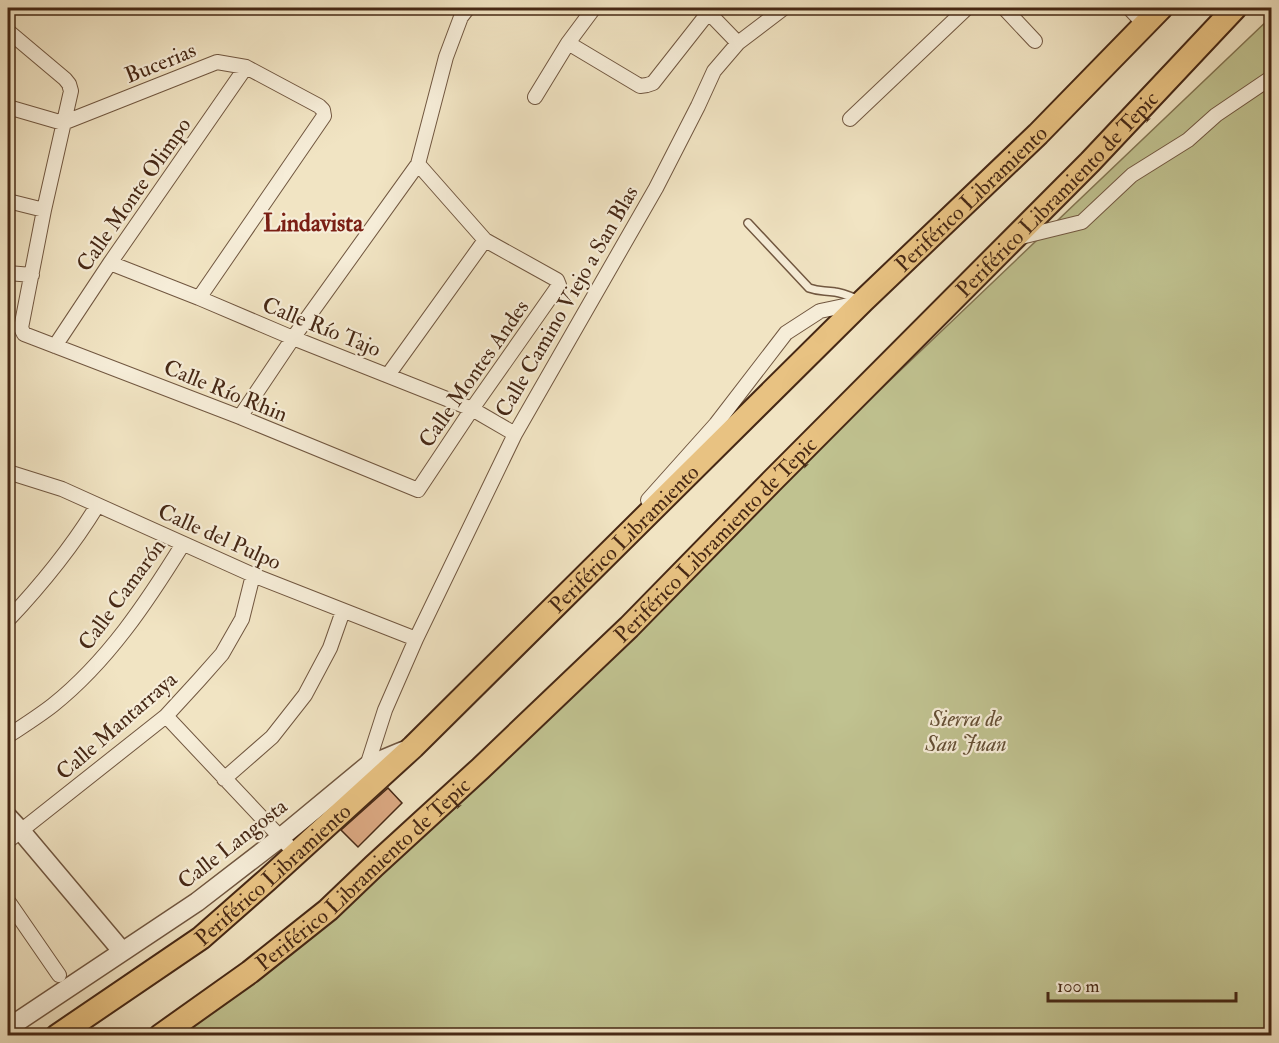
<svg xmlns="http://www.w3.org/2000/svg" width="1279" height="1043" font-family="'IM FELL Double Pica',serif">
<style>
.green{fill:#c0c290;stroke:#837552;stroke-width:1.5}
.building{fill:#dca983;stroke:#462815;stroke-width:1.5}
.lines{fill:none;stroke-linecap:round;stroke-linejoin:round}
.service-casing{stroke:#715740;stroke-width:10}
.minor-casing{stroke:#715740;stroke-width:16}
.tertiary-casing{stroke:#715740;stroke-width:21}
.trunk-casing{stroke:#462815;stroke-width:26}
.service{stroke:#f6edd8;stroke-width:7}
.minor{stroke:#f6edd8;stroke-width:14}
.tertiary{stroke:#f6edd8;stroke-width:18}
.trunk{stroke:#e8c282;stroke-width:22}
.labels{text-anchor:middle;stroke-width:4.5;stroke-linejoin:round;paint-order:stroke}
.street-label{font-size:22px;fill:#462815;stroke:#f6edd8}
.park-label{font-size:22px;font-style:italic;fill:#644e34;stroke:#f6edd8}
.neighbourhood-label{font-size:24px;font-weight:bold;fill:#7a1f14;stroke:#f6edd8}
</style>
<rect width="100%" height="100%" fill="#f1e4c3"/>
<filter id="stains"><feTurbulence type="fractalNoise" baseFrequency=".00333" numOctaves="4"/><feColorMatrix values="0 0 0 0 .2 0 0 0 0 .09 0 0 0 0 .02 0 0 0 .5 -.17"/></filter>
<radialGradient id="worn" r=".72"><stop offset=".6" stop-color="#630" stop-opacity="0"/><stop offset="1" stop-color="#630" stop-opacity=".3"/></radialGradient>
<path class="green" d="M1271,17V1035L181,1036L236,993L608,649Z"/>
<path class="building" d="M388,788L402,803L358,847L341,830Z"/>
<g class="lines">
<g class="service-casing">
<path id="service" d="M748,223L809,288C820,292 824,290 835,292C843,293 852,297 860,300"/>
</g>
<g class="minor-casing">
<path id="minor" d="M1004,8L1035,41
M1129,8L1144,24
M708,12L738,43
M8,31L65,79L69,84L71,91L44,210L21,328L24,334L240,417L418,490L472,409L559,285L557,280L485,240L418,164
M568,43L640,86L647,85L653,83L712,8
M535,97L568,43L594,8
M8,107L63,123L217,62L246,67L319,106L323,110L324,116L199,298
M850,119L967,8
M8,201L44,210
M1017,238L1082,222L1132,175L1188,140L1216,115L1272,77
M110,263L199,298L293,338L472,409L515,434
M8,273L32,275
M55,346L110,263L246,67
M388,375L485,240
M240,417L293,338L418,164L446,57L461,17L468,8
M8,472L62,489L253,575L416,639
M648,500L716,424L786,333L820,311L858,303
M8,620C41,585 72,547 97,506
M166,716L296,854
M8,736C23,726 39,716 53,705C108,661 147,602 183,544
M367,766L385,710L416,639L515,434L656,188L698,106L714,71L738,43L784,8
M224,779L272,737L305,695L330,648L343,611
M8,841L166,716L199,680L222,654L242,619L253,575
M8,901L59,975"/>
</g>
<g class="tertiary-casing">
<path id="tertiary" d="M8,817L21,831L122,951
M8,1028L197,902L280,838L367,766L403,751"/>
</g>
<g class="trunk-casing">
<g id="trunk">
<path id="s1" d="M57,1036L201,938L267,880L413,747L863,301L1038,134L1161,8"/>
<path id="s2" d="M160,1036L250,972L328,910L374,866L480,769L629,627L772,481L1090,162L1235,8"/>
</g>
</g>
<use href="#service" class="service"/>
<use href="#minor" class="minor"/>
<use href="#tertiary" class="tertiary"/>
<use href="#trunk" class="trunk"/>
</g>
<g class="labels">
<g class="street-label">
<text transform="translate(160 62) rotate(-22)" y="8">Bucerias</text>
<text transform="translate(133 194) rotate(-55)" y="8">Calle Monte Olimpo</text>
<text dy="8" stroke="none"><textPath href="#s2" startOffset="1232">Periférico Libramiento de Tepic</textPath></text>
<text dy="8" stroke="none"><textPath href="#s1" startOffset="1242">Periférico Libramiento</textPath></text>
<text transform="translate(566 301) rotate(-60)" y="8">Calle Camino Viejo a San Blas</text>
<text transform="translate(322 326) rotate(22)" y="8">Calle Río Tajo</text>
<text transform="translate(473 373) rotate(-55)" y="8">Calle Montes Andes</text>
<text transform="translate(226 390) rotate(22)" y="8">Calle Río Rhin</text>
<text transform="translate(220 536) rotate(24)" y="8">Calle del Pulpo</text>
<text dy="8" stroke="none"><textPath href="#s1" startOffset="756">Periférico Libramiento</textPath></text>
<text dy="8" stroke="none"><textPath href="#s2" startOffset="746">Periférico Libramiento de Tepic</textPath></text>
<text transform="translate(121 594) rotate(-54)" y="8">Calle Camarón</text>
<text transform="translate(116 725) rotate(-41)" y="8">Calle Mantarraya</text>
<text transform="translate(232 843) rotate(-38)" y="8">Calle Langosta</text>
<text dy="8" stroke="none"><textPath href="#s1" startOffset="270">Periférico Libramiento</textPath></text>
<text dy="8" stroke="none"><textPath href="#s2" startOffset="260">Periférico Libramiento de Tepic</textPath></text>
</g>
<g class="park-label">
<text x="966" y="726">Sierra de<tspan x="966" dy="25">San Juan</tspan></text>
</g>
<g class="neighbourhood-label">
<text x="313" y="231">Lindavista</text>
</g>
</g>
<rect width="1279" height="1043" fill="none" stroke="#f1e4c3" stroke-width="30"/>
<rect x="9" y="9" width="1261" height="1025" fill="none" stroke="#462815" stroke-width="3"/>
<rect x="15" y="15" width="1249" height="1013" fill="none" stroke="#462815" stroke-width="1.5"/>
<path d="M1048 992v9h188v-9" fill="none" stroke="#462815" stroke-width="3"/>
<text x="1057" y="992" font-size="18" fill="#462815" stroke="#f6edd8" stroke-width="4.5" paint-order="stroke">100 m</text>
<rect width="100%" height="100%" filter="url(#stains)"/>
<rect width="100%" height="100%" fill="url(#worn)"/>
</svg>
